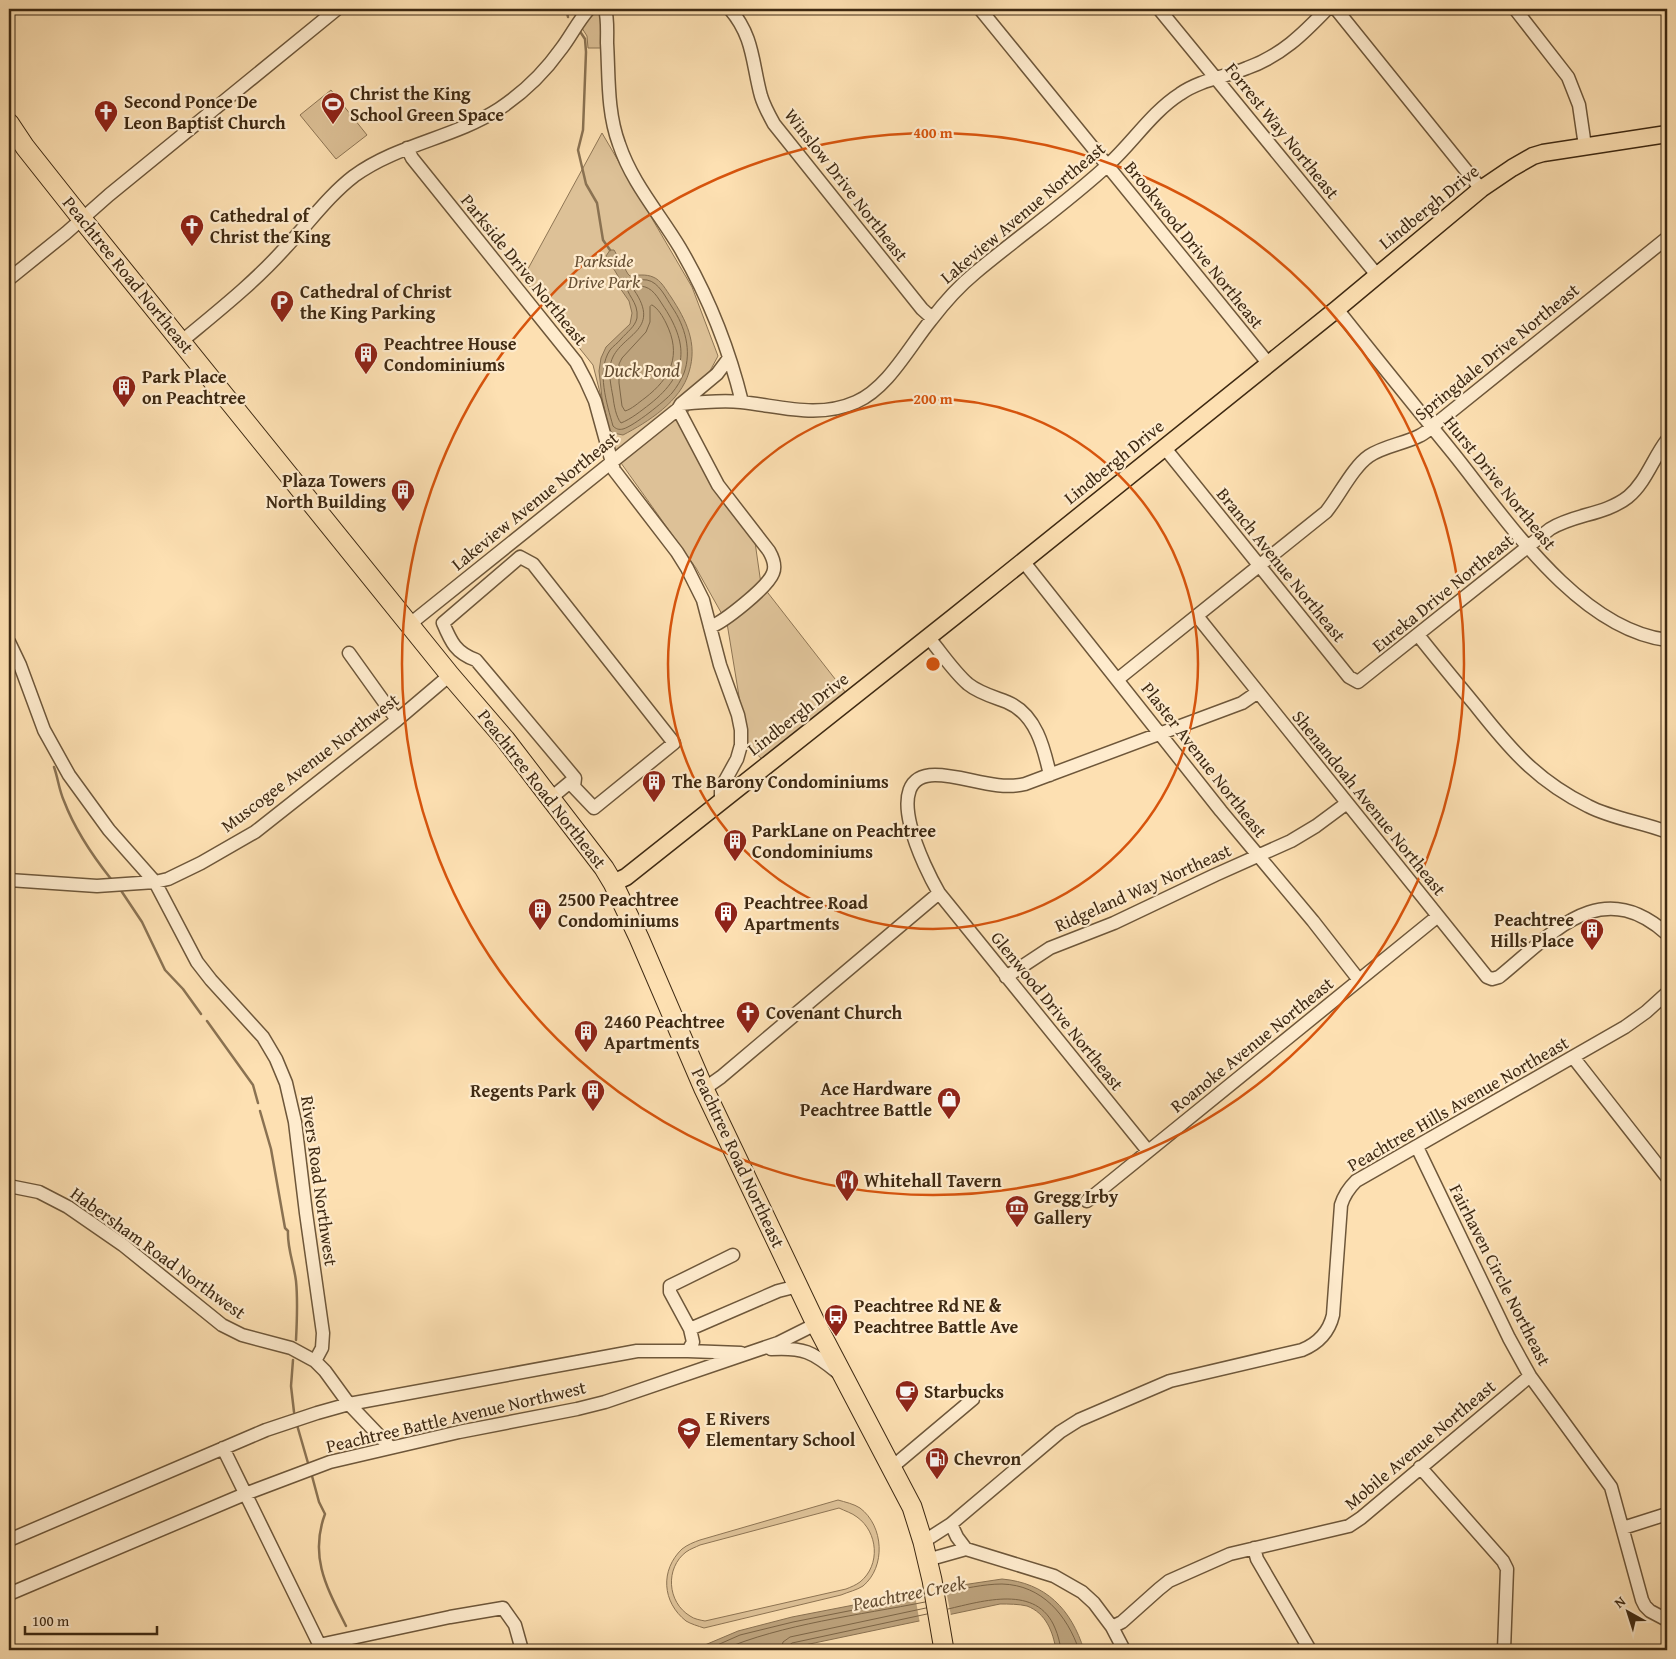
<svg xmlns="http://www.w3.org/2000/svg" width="1676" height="1659" font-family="'Gentium Book Plus',serif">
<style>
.green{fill:#ddc197;stroke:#8e7554;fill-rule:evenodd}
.water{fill:#bca27c;stroke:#8a7252}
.pier{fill:#fde0b2}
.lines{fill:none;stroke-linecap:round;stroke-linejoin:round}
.shore{stroke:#7d6647;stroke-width:1}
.stream{stroke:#8a7252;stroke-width:2.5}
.minor-casing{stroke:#6e573a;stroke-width:15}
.major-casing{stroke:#3e2912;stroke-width:19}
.highway-casing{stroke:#3e2912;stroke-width:21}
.minor{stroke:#feebcd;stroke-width:12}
.major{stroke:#fde0b2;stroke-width:16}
.highway{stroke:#fde0b2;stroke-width:19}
.ring{fill:none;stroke:#d7540d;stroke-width:2.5}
.labels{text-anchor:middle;stroke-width:4.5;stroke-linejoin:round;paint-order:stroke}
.poi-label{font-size:18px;font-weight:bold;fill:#3e2912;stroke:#feebcd;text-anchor:start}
.street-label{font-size:18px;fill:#3e2912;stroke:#feebcd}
.park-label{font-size:18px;font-style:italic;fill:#664f33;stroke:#feebcd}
.water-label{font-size:19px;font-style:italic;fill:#644d32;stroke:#feebcd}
.centre{fill:#d7540d;stroke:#feebcd;stroke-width:2.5}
.ring-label{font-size:15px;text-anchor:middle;font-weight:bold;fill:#d7540d;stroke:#feebcd;stroke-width:4.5;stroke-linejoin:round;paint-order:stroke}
</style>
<rect width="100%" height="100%" fill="#fde0b2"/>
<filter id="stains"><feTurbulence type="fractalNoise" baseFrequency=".004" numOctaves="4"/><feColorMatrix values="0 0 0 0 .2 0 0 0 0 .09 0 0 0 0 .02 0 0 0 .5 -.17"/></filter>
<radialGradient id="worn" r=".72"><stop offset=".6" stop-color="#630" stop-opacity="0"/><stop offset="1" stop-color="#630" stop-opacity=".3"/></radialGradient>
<path class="green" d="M595,9H601L605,48H588L587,36L580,25Z
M331,90L367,135L336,159L300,115Z
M602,133L692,287L718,356L681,425L755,542L761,584L846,693L763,760L747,745L727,623L696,568L616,456L593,365L523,278Z
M838,1500C845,1502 854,1504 860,1508C884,1526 886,1567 863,1586C857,1590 848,1592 841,1595L704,1628C698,1626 691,1624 686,1621C662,1602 660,1570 682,1549C687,1545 694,1542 700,1540ZM839,1508C845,1511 852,1513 857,1517C878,1532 881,1565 860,1582C856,1585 851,1587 846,1589L705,1621C700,1620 694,1619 690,1616C667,1602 665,1568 686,1552C690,1549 696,1547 700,1545Z"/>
<path class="water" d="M610,250H614L628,274L630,276C638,275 646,274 653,277C661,280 666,290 671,297C686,320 698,343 689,372C681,401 648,422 623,435L613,433L609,429L602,398L599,371L601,358L606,347L630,324L632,313L629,301L620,288L621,283L618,276L606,256Z
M1002,1579C1046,1583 1071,1609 1084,1650H1056C1053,1632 1046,1613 1027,1606C1019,1604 1008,1604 1000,1604L781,1650H693L738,1631L792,1617L936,1589Z"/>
<path class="pier" d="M945,1585L951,1616L920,1624L914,1590Z"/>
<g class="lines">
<path class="shore" d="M628,280C634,281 641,279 647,280C659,282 666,298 672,307C685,326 692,351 684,373C681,380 677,387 672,393C665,401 634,426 623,429C619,430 616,429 613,426C607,404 596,371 610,350C613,346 618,343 621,339C627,332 635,327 637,318C639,301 625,295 626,282Z
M636,286C650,285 655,293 662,304C689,344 689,373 650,404C641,411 631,419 621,423C616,417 614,405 613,397C611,386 608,373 611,362C619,334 663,332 634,290Z
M652,305C658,308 663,317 666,323C682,355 671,378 645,398C638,403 632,409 625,411L622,406L619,383V364L622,358L646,332L650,322V307Z
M945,1592C964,1589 983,1584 1002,1584C1042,1585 1067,1615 1079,1650
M948,1609C983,1601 1037,1584 1055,1628C1058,1635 1060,1643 1061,1650
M706,1650L740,1635L793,1622L924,1596
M722,1650C782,1624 860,1615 925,1602
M781,1650L783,1642L790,1637L926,1608
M787,1650L788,1646L792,1643L927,1614"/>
<path class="stream" d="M566,9L568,17
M579,30L585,39L586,52L583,130L578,150L586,184L597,203L603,240L610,250
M54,767C58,778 59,790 64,801C75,830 92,855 111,879
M120,889L142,922L165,970L183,989L201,1014
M207,1021L253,1085L258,1103
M260,1111L271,1149L285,1228L288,1231C287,1248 294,1264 296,1281C298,1301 297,1321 296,1340
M293,1360L291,1386L294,1412
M297,1425L308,1463
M312,1476L319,1502L325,1514C309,1557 327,1588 346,1626
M354,1642L358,1650"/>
<g class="minor-casing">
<path id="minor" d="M605,9C608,19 607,32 607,43C609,76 607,112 619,144C632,183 659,213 680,248C708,296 729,349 742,402
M730,9C754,37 752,63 761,96C764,106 769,115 774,124L922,309L932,318
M980,9L1268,363
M1159,9L1377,275
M1336,9L1481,189
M1515,9L1568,77L1579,105L1585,146
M407,148L412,158L576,362L586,381L595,401L614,470L677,552L687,568L703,600L720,665L738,715L741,730V745L737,759L721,788V801
M9,279L66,233L109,195L337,9
M1337,309C1375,357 1414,405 1453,453C1505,518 1578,629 1667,640
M182,341C218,311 255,282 286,247C309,223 328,196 354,176C398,144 454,138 499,109C523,93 544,73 561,49C571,36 578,21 589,9
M681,404L717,374L729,358
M678,409L718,485L769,551C773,558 776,566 773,573C768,587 724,622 710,627
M1164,447L1349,677L1358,682L1550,529C1574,514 1605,515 1628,497C1646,482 1653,458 1667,440
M520,557L533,564L674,743L594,808L574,787L575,778L476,660C456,653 451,642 443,623Z
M1023,561L1221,811L1313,921L1359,980
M1197,616L1487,977L1492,979L1499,977C1552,934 1600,874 1667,934
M410,624L678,409L681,404C701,402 721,400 741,402C780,406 818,419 856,402C888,388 909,347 931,320C944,303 958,287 975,273C1019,236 1067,203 1109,164C1133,142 1152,112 1180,94C1200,80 1225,77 1247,68C1281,56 1303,34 1327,9
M1418,635C1437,659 1456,682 1476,706C1510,749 1537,781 1588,806C1613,819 1642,822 1667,832
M928,637C941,652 953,671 968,684C979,693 994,697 1007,702C1036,714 1044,748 1050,775
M9,642L20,665L44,730L69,775L109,830L155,882L197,962L211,980L263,1037L276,1059L286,1083L295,1122L306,1213L323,1333L322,1348L315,1361
M349,653L397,720
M1118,679L1326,512C1339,496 1353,467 1369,456C1384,446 1403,444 1419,436C1424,434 1428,430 1432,427L1667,238
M551,798L575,778
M9,880L97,886L155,882L168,879L201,863L255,832L397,720L450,675
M1006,977L1050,948L1114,923L1215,875L1291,841L1316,826L1347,803
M1573,1057L1667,1177
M704,1089L721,1077L939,893
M1417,1147L1509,1338L1530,1376L1611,1487L1642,1600L1645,1606L1650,1611L1667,1620
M1148,1151L939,893C925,869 878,775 935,775C965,775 994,791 1025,784L1242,703L1258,692
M9,1186L39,1192L68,1207L123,1245L222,1325L242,1335L291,1348L315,1361L325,1371L349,1404L390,1447
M1087,1201L1438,916
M690,1329L778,1291L798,1286
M771,1349C803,1347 813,1352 837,1372
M688,1351L693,1342L690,1329L670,1292V1286L733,1255
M223,1448L322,1650
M1420,1467L1503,1561L1507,1569L1504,1650
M891,1468L973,1399
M951,1524L957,1537L966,1549
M1623,1528L1667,1514
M9,1540L266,1430L317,1413L349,1404L637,1351H688L741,1353
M923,1542L951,1524L1060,1432L1079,1420L1170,1381L1302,1350C1319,1343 1329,1332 1333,1315L1341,1205C1344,1195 1348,1189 1356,1181L1625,1027L1646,1012L1667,993
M1254,1548L1257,1559L1310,1650
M927,1560L966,1549L1054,1576L1082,1592L1094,1603L1112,1627L1124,1650
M9,1594L245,1494L330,1462L459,1432L577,1409L605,1402L778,1343L816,1324
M1112,1627L1122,1622L1159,1589L1169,1581L1230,1554L1349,1526L1361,1518L1530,1376
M319,1645L450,1617L503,1608L515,1625L522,1650"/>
</g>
<g class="major-casing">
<path id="major" d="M613,883L626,877L955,616L1337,309L1481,189L1512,168L1533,156L1543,153L1667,134"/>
</g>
<g class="highway-casing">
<path id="highway" d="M9,123L25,147L82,219L450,675L505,739L604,868L613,883L639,938L704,1089L816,1324L912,1507L923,1542L932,1580L944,1650"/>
</g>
<use href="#minor" class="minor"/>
<use href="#major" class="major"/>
<use href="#highway" class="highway"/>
</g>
<g class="ring">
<circle cx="933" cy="664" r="265"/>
<circle cx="933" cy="664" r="531"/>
</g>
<defs>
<g id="stadium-pin" transform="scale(1.25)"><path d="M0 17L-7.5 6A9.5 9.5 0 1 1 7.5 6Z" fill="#8f2418" stroke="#feebcd"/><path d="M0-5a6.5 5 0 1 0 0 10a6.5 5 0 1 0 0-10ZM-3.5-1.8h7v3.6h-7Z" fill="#fff"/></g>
<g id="church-pin" transform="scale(1.25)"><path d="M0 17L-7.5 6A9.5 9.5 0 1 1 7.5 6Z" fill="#8f2418" stroke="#feebcd"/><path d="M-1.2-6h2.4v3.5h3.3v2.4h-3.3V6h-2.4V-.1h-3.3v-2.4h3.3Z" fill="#fff"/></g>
<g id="parking-pin" transform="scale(1.25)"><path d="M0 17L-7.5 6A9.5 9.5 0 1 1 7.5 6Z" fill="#8f2418" stroke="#feebcd"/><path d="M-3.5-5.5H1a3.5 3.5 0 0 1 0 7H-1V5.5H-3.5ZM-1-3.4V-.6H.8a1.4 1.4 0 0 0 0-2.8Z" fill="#fff"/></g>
<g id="building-pin" transform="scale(1.25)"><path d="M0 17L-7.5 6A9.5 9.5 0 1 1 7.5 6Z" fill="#8f2418" stroke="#feebcd"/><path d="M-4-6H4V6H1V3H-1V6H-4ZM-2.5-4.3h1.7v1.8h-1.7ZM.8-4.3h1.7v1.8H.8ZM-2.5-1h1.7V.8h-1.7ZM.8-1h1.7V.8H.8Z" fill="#fff"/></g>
<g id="shop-pin" transform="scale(1.25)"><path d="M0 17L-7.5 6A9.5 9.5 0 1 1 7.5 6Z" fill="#8f2418" stroke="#feebcd"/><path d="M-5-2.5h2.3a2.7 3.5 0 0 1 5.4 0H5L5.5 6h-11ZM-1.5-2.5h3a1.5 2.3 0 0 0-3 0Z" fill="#fff"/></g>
<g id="restaurant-pin" transform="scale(1.25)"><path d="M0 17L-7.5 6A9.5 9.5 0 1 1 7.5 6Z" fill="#8f2418" stroke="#feebcd"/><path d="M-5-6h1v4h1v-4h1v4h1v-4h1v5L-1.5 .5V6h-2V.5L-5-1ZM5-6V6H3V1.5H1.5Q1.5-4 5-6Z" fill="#fff"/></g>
<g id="museum-pin" transform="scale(1.25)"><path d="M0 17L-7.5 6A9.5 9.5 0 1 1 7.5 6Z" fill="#8f2418" stroke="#feebcd"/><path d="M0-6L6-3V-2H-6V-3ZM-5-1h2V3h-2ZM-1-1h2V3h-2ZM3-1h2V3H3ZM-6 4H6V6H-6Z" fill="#fff"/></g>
<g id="bus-pin" transform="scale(1.25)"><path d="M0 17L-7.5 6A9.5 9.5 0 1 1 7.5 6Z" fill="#8f2418" stroke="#feebcd"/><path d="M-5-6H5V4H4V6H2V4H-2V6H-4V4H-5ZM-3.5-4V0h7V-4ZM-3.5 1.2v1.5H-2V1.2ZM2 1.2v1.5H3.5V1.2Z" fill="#fff"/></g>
<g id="cafe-pin" transform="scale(1.25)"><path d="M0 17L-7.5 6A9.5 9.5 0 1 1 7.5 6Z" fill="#8f2418" stroke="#feebcd"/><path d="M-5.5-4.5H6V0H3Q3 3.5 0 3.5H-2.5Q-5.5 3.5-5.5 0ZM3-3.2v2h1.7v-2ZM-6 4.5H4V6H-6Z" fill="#fff"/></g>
<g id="school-pin" transform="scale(1.25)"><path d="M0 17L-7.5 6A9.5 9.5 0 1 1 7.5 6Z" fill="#8f2418" stroke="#feebcd"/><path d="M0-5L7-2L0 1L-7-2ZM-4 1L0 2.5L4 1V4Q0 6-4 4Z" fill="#fff"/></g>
<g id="fuel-pin" transform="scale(1.25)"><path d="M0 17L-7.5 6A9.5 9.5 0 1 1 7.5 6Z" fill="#8f2418" stroke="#feebcd"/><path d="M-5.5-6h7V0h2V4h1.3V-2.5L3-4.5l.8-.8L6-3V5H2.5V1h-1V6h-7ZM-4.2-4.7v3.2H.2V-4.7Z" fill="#fff"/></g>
</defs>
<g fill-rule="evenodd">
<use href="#stadium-pin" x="333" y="104"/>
<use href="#church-pin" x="106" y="112"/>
<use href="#church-pin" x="192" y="226"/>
<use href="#parking-pin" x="282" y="302"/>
<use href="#building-pin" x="366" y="354"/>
<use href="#building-pin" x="124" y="387"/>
<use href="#building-pin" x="403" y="491"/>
<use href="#building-pin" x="654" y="782"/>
<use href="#building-pin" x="735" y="841"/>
<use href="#building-pin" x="540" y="910"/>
<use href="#building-pin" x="726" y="913"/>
<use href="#building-pin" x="1592" y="930"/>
<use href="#church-pin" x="748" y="1013"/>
<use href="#building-pin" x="586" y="1032"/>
<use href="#building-pin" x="593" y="1091"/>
<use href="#shop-pin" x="949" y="1099"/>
<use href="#restaurant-pin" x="847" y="1181"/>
<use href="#museum-pin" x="1017" y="1207"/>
<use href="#bus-pin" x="836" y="1316"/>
<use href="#cafe-pin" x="907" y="1392"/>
<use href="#school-pin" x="689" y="1429"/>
<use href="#fuel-pin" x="937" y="1459"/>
</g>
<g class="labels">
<g class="poi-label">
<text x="350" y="100">Christ the King<tspan x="350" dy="21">School Green Space</tspan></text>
<text x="124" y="108">Second Ponce De<tspan x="124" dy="21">Leon Baptist Church</tspan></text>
<text x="210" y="222">Cathedral of<tspan x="210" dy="21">Christ the King</tspan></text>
<text x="300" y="298">Cathedral of Christ<tspan x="300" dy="21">the King Parking</tspan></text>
<text x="384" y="350">Peachtree House<tspan x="384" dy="21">Condominiums</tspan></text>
<text x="142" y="383">Park Place<tspan x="142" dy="21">on Peachtree</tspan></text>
<text x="386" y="487" text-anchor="end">Plaza Towers<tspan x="386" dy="21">North Building</tspan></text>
<text x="672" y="788">The Barony Condominiums</text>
<text x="752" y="837">ParkLane on Peachtree<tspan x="752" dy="21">Condominiums</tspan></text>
<text x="558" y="906">2500 Peachtree<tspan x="558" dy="21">Condominiums</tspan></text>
<text x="744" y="909">Peachtree Road<tspan x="744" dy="21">Apartments</tspan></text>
<text x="1574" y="926" text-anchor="end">Peachtree<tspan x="1574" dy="21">Hills Place</tspan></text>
<text x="766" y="1019">Covenant Church</text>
<text x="604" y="1028">2460 Peachtree<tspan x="604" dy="21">Apartments</tspan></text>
<text x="932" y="1095" text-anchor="end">Ace Hardware<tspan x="932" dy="21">Peachtree Battle</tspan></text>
<text x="576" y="1097" text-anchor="end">Regents Park</text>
<text x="864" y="1187">Whitehall Tavern</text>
<text x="1034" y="1203">Gregg Irby<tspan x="1034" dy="21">Gallery</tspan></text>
<text x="854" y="1312">Peachtree Rd NE &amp;<tspan x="854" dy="21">Peachtree Battle Ave</tspan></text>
<text x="924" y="1398">Starbucks</text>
<text x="706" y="1425">E Rivers<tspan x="706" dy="21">Elementary School</tspan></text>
<text x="954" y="1465">Chevron</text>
</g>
<g class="street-label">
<text transform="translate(1282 131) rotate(51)" y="6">Forrest Way Northeast</text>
<text transform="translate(846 185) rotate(52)" y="6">Winslow Drive Northeast</text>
<text transform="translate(1429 207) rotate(-39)" y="6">Lindbergh Drive</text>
<text transform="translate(1023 213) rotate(-40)" y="6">Lakeview Avenue Northeast</text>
<text transform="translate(1194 245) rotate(51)" y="6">Brookwood Drive Northeast</text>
<text transform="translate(524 270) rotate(51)" y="6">Parkside Drive Northeast</text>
<text transform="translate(128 275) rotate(51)" y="6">Peachtree Road Northeast</text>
<text transform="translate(1497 352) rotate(-39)" y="6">Springdale Drive Northeast</text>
<text transform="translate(1114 462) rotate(-39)" y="6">Lindbergh Drive</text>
<text transform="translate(1500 483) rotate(51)" y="6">Hurst Drive Northeast</text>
<text transform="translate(535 501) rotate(-39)" y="6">Lakeview Avenue Northeast</text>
<text transform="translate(1281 565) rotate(51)" y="6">Branch Avenue Northeast</text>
<text transform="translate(1443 593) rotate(-39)" y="6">Eureka Drive Northeast</text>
<text transform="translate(798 714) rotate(-38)" y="6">Lindbergh Drive</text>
<text transform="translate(1204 760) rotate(52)" y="6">Plaster Avenue Northeast</text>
<text transform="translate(310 763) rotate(-37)" y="6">Muscogee Avenue Northwest</text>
<text transform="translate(542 789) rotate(52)" y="6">Peachtree Road Northeast</text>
<text transform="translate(1369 803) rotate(51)" y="6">Shenandoah Avenue Northeast</text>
<text transform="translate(1143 888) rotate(-24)" y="6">Ridgeland Way Northeast</text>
<text transform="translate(1057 1011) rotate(51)" y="6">Glenwood Drive Northeast</text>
<text transform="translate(1252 1045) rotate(-39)" y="6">Roanoke Avenue Northeast</text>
<text transform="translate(1458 1104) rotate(-30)" y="6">Peachtree Hills Avenue Northeast</text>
<text transform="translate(738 1158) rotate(65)" y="6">Peachtree Road Northeast</text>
<text transform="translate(319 1181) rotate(82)" y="6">Rivers Road Northwest</text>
<text transform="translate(158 1253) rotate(36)" y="6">Habersham Road Northwest</text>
<text transform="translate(1500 1275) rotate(63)" y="6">Fairhaven Circle Northeast</text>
<text transform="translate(456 1417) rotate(-13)" y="6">Peachtree Battle Avenue Northwest</text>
<text transform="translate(1420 1445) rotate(-40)" y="6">Mobile Avenue Northeast</text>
</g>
<g class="park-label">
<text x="604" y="267">Parkside<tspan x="604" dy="21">Drive Park</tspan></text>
</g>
<g class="water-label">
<text x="642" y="377">Duck Pond</text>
<text transform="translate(909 1593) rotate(-11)" y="7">Peachtree Creek</text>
</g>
</g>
<circle cx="933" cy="664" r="8" class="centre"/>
<g class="ring-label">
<text x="933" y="138">400 m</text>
<text x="933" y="404">200 m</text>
</g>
<rect width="1676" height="1659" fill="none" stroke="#fde0b2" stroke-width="30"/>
<rect x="10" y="10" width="1656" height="1639" fill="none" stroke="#3e2912" stroke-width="2.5"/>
<rect x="15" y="15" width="1646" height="1629" fill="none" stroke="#3e2912"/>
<g transform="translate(1628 1612) rotate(321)" stroke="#feebcd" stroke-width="4" paint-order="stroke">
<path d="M0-4L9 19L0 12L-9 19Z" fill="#3e2912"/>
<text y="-8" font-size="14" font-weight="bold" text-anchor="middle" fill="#3e2912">N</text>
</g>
<path d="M25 1626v8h132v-8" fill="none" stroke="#3e2912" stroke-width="2.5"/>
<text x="32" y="1626" font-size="15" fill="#3e2912" stroke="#feebcd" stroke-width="4" paint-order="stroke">100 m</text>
<rect width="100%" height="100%" filter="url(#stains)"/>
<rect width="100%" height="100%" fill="url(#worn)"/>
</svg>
